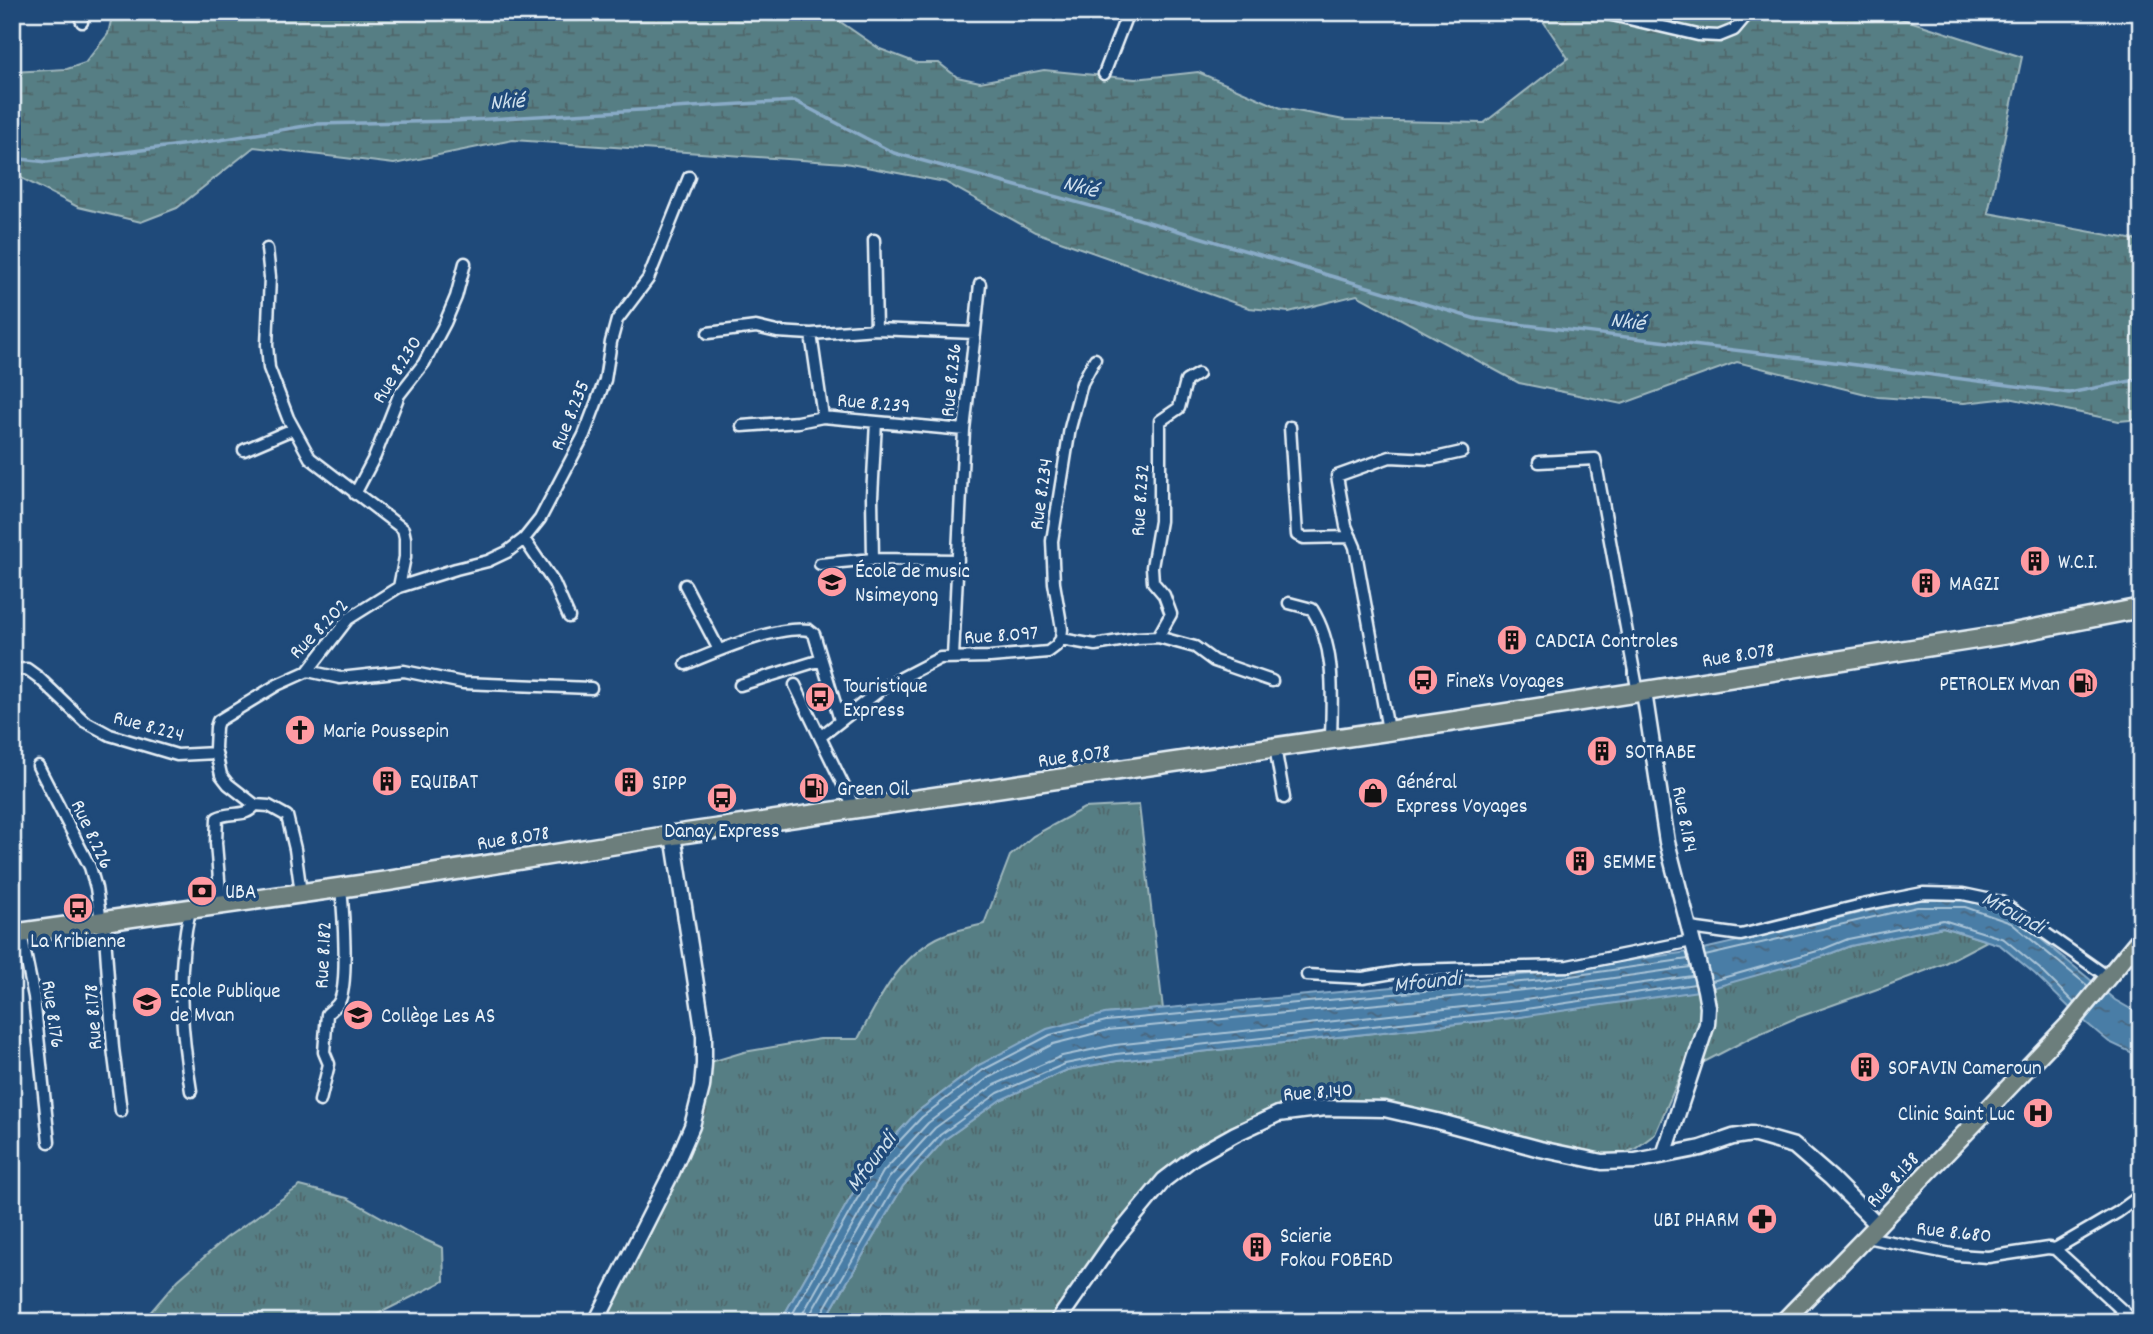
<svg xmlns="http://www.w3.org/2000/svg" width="2153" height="1334" font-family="Dekko,sans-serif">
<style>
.grass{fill:url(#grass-tufts);stroke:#a0b8be;stroke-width:2}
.wetland{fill:url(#wetland-marsh);stroke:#a0b8be;stroke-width:2}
.water{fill:url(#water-ripples);stroke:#89abc7;stroke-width:2}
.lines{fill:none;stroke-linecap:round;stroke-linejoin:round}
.shore{stroke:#a8c3d7;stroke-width:2}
.stream{stroke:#89abc7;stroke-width:3.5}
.street-casing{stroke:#e8f1f8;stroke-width:15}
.secondary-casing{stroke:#e8f1f8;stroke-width:19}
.primary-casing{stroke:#e8f1f8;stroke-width:21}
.highway-casing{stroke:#e8f1f8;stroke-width:23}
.street{stroke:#1f4a7a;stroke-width:10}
.secondary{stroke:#1f4a7a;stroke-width:14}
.primary{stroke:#6c7e7c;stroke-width:16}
.highway{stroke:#6c7e7c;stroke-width:18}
.labels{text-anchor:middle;stroke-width:7;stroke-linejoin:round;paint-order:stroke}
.street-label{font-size:21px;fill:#e8f1f8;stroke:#1f4a7a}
.poi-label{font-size:21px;fill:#e8f1f8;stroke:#1f4a7a;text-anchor:start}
.water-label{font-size:23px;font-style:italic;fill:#d0e0ec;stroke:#1f4a7a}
</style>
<defs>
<pattern id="grass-tufts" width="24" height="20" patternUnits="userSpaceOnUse" patternTransform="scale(1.75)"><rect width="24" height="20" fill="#577e84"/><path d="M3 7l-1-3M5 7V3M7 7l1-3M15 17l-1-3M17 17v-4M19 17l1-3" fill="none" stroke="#4f666a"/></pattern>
<pattern id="wetland-marsh" width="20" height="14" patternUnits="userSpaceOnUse" patternTransform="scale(1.75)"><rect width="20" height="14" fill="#577e84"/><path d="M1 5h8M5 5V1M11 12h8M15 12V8" fill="none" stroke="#4f666a"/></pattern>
<pattern id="water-ripples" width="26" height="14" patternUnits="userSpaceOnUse" patternTransform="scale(1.75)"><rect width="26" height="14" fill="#497da6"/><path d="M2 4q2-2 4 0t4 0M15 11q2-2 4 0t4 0" fill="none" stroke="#48657d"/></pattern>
</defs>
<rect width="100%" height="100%" fill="#1f4a7a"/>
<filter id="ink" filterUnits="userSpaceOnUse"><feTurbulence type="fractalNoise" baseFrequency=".0143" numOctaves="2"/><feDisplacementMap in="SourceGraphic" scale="14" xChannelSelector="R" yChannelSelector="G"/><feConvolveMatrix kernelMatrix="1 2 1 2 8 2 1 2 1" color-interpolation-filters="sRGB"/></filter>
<g filter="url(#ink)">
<path class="grass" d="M1139,805L1163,1009L1105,1014L979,1065L917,1112L870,1163L780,1322H587L631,1250L672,1172L704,1064L744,1052L820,1039H858C877,1002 898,959 937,938C950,931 969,928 984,924L1010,856L1033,836L1084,808Z
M1943,927L1987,941L1943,964L1883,987L1796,1018L1752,1037L1681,1074L1655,1134L1635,1149L1602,1162L1384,1109L1278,1114L1164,1180L1057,1322H824L903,1186L944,1140L1000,1100L1067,1070L1117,1061L1520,1017L1824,956L1850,946Z
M300,1186L347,1198L408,1232L443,1248L444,1281L378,1314L358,1322H142L178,1280L226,1238Z"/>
<path class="wetland" d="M113,12H238L252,16L263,12H826L880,49L917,63H939L957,77L980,82L1044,70L1135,79L1198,72L1281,108L1344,120L1484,123L1568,58L1537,12H1890L1897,17L2022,57L1988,213L2141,241V419L2119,421L2009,398L1964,403L1878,397L1737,362L1622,404L1519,383L1357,295L1289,312L1249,308L1035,232L945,182L845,163L513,140L394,164L254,147L177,208L141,222L78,207L23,179L12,170V72L67,69L85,63L108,34Z"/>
<path class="water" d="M1916,900H1967L2014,917L2115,1000L2141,1015V1057L2109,1042L2077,1015L2035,974L2000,945L1943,927L1850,946L1824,956L1705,990L1520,1017L1117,1061L1067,1070L1000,1100L944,1140L903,1186L824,1322H780L870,1163L917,1112L979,1065L1047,1029L1105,1014L1542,973L1695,951Z"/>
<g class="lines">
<path class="shore" d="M1705,956L1917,907H1965L2011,923L2088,986
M1712,981L1821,950L1848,939L1943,920L2004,939L2040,969L2074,1003
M788,1322L875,1167L922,1117L983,1070L1050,1035L1106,1021L1543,980L1688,959
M798,1322L883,1172L928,1123L988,1078L1053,1044L1108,1030L1544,988L1690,967
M810,1322L812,1311L889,1178L935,1128L994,1085L1062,1056L1115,1045L1518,1001L1692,976
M819,1322L820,1316L897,1183L940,1135L998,1093L1065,1064L1116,1054L1519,1010L1695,984"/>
<path class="stream" d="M12,158L47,162L220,140L317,124L454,121L795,101L894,153L1135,218L1476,319L1826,361L2069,393L2141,379"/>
<g class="street-casing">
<path id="street" d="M78,12L82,22
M1599,12L1698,35L1719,36L1734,30L1745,17L1746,12
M1104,74L1128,12
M874,240L876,329
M267,249L270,277L267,345L269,368L288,418L310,458L403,529L405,538V557L399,587L348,619L308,671L277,685L218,721L216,727L215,748L221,775L228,784L255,805L269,806L287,816L295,849L301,893
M708,333L756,327L777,332L811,334L876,329L975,333L964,430L953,657
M975,333L980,284
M811,334L823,417L964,430
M742,426L798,422L823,417
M1290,427L1297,535L1304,538L1351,537
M244,450L293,429
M1539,462L1595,459L1638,693
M355,494L375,456L399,395L424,363L445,323L456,297L465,263
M524,539L554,583L569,617
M873,559L872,497L876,422
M820,564L873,559L958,560
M685,585L719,650
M399,587L456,569L488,561L507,552L524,539L540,519L584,435L605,380L611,342L617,320L648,279L689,177
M1289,603L1312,609C1336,647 1332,695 1331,738
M1158,637L1171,614L1164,595L1153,582L1152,567L1160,521V421L1179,408L1186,381L1198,374
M1061,639L1062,629L1054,583L1052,541L1070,428L1082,383L1095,359
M686,664C717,651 777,625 809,630L814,634L840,720
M12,670L27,669L38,677L84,721L110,735L177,755L216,753
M308,671L340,678L404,671L463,683L591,688
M740,685L821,660
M795,685L820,737
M1388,730L1355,547L1346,526L1337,476L1390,457L1431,459L1462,452
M1275,747L1284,798
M38,766L90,867L96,888L101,922
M855,809L820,737L884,687L940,658L990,657L1048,652L1056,646L1061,639L1095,645L1137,638L1158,637L1195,647L1214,661L1272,681
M221,904L216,843L217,818C229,811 247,818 255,805
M190,910C176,971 181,1030 191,1091
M104,921L113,1048L121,1111
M1690,928L1741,935L1862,905L1923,893L1963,894L2001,902L2108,977
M21,933L34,997L49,1142
M1307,975L1363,978L1410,970L1568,966L1692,941
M320,1101L329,1064L324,1052L327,1014C330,1011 337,1006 339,1002C349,985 343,909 341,887
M1866,1237L1957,1255L1988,1257L2048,1248L2055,1249L2135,1322
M2055,1249L2118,1212L2141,1195"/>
</g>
<g class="secondary-casing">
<path id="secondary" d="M1644,692L1667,842L1705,990L1708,1007L1707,1024L1664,1155
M596,1322L672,1172L692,1126L702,1087L704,1064V1036L673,835
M1057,1322L1112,1243L1164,1180L1194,1157L1235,1134L1278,1114L1325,1108L1384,1109L1437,1121L1540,1149L1602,1162L1635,1161L1701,1148L1733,1137L1752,1134L1794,1146L1831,1178L1878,1225"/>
</g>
<g class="primary-casing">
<path id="primary" d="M1783,1322L1866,1237L2070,1023L2141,937"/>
</g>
<g class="highway-casing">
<path id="highway" d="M12,934L388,881L673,835L1449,722L2008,634L2141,608"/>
</g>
<use href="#street" class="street"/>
<use href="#secondary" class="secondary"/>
<use href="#primary" class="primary"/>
<use href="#highway" class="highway"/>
</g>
</g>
<defs>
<g id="building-disc" transform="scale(1.575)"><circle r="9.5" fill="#ff9aa2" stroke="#1f4a7a"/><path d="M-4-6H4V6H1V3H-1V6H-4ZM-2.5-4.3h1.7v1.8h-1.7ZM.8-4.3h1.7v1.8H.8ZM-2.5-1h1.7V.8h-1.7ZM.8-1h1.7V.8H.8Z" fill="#111"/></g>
<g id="school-disc" transform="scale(1.575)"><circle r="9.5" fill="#ff9aa2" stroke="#1f4a7a"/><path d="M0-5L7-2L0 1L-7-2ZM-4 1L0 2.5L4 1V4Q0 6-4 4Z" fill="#111"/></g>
<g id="bus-disc" transform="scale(1.575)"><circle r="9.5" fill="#ff9aa2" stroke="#1f4a7a"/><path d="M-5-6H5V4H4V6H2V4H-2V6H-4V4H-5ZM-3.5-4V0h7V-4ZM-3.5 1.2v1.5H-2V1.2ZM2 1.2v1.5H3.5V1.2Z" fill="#111"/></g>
<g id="fuel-disc" transform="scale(1.575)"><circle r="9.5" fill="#ff9aa2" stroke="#1f4a7a"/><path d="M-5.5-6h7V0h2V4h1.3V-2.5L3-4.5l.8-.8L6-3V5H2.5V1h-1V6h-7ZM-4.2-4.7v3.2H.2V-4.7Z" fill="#111"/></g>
<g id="church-disc" transform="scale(1.575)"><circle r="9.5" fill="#ff9aa2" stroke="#1f4a7a"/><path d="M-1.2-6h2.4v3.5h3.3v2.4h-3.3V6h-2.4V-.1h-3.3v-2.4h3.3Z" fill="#111"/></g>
<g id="shop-disc" transform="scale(1.575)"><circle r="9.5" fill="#ff9aa2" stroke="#1f4a7a"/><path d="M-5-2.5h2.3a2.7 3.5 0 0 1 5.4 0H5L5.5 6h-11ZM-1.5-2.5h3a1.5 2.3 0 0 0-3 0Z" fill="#111"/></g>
<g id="bank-disc" transform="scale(1.575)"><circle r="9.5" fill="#ff9aa2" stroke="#1f4a7a"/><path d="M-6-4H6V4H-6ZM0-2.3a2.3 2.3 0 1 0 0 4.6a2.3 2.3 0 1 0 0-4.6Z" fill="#111"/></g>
<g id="hospital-disc" transform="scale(1.575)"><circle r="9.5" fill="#ff9aa2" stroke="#1f4a7a"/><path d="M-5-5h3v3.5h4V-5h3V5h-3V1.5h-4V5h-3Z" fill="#111"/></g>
<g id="pharmacy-disc" transform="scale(1.575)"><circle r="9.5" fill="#ff9aa2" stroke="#1f4a7a"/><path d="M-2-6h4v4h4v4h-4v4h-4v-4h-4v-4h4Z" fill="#111"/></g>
</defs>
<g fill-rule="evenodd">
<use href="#building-disc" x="2035" y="561"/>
<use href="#school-disc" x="832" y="582"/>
<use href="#building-disc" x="1926" y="583"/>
<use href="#building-disc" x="1512" y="640"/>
<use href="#bus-disc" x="1423" y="680"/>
<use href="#fuel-disc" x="2083" y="683"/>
<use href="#bus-disc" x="820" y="697"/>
<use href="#church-disc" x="300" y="730"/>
<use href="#building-disc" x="1602" y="751"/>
<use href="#building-disc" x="387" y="781"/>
<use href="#building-disc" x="629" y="782"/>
<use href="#fuel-disc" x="814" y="788"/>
<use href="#shop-disc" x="1373" y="793"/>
<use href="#bus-disc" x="722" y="798"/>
<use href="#building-disc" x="1580" y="861"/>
<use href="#bank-disc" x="202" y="891"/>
<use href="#bus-disc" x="78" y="908"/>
<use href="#school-disc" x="147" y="1002"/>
<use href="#school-disc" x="358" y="1015"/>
<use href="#building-disc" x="1865" y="1067"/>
<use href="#hospital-disc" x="2038" y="1113"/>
<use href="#pharmacy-disc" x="1762" y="1219"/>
<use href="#building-disc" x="1257" y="1247"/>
</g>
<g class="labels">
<g class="street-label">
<text transform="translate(396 369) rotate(-58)" y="7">Rue 8.230</text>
<text transform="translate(950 380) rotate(-84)" y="7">Rue 8.236</text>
<text transform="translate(874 402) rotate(5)" y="7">Rue 8.239</text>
<text transform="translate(569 415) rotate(-68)" y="7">Rue 8.235</text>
<text transform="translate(1040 494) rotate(-82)" y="7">Rue 8.234</text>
<text transform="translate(1139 500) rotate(-86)" y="7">Rue 8.232</text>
<text transform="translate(318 628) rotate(-46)" y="7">Rue 8.202</text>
<text transform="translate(1001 634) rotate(-4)" y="7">Rue 8.097</text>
<text transform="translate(1738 654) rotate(-9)" y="7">Rue 8.078</text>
<text transform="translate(149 725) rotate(15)" y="7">Rue 8.224</text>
<text transform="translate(1074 755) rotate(-8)" y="7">Rue 8.078</text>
<text transform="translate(1686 819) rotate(79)" y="7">Rue 8.184</text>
<text transform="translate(93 834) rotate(65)" y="7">Rue 8.226</text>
<text transform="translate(513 837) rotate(-9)" y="7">Rue 8.078</text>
<text transform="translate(322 955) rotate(-87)" y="7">Rue 8.182</text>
<text transform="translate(54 1014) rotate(82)" y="7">Rue 8.176</text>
<text transform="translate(92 1017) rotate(-94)" y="7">Rue 8.178</text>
<text transform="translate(1318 1091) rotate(-4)" y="7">Rue 8.140</text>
<text transform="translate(1892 1179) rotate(-47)" y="7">Rue 8.138</text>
<text transform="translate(1954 1231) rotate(6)" y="7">Rue 8.680</text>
</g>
<g class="poi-label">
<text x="2058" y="568">W.C.I.</text>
<text x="855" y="577">École de music<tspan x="855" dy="24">Nsimeyong</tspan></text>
<text x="1949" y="590">MAGZI</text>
<text x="1535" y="647">CADCIA Controles</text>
<text x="1446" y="687">FineXs Voyages</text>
<text x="2060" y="690" text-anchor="end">PETROLEX Mvan</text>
<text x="843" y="692">Touristique<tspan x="843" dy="24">Express</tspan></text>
<text x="323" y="737">Marie Poussepin</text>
<text x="1625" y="758">SOTRABE</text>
<text x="410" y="788">EQUIBAT</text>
<text x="1396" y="788">Général<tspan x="1396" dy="24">Express Voyages</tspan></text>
<text x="652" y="789">SIPP</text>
<text x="837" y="795">Green Oil</text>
<text x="722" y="837" text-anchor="middle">Danay Express</text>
<text x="1603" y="868">SEMME</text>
<text x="225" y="898">UBA</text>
<text x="78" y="947" text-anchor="middle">La Kribienne</text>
<text x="170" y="997">Ecole Publique<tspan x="170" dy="24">de Mvan</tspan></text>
<text x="381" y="1022">Collège Les AS</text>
<text x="1888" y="1074">SOFAVIN Cameroun</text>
<text x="2015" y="1120" text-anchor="end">Clinic Saint Luc</text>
<text x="1739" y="1226" text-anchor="end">UBI PHARM</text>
<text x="1280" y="1242">Scierie<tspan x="1280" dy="24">Fokou FOBERD</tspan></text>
</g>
<g class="water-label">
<text transform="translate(507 100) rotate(-3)" y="8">Nkié</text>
<text transform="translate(1081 185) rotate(15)" y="8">Nkié</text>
<text transform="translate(1628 320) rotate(7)" y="8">Nkié</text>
<text transform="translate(2014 911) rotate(28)" y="8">Mfoundi</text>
<text transform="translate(1427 980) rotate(-6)" y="8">Mfoundi</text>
<text transform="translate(870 1161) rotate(-53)" y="8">Mfoundi</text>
</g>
</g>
<rect width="2153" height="1334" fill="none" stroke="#1f4a7a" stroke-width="42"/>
<rect x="21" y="21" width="2111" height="1292" fill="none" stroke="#e8f1f8" stroke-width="2.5" filter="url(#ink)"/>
</svg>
